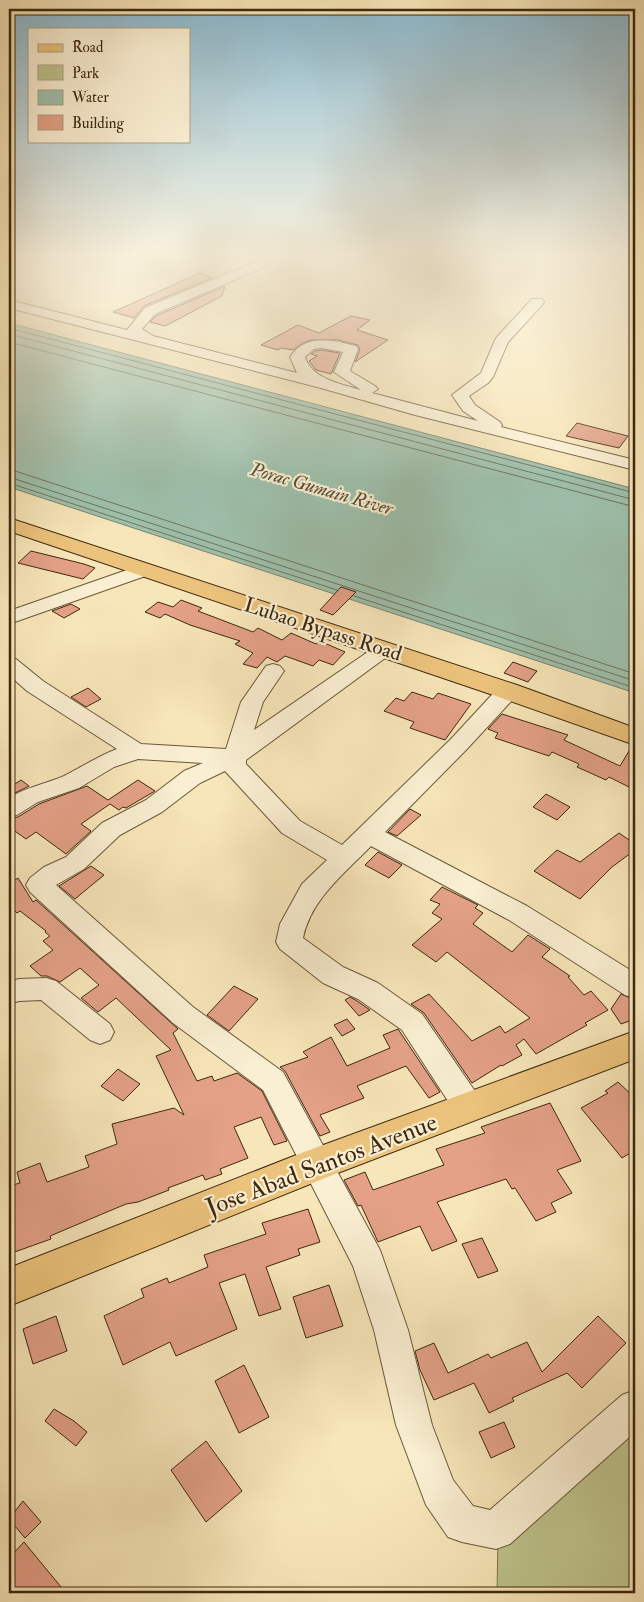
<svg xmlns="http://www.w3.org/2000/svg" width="644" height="1602" font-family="'IM FELL Double Pica',serif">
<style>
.green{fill:#bfc48d;stroke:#7e764e}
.water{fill:#9ec0ac;stroke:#78836e}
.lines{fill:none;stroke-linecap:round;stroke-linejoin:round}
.shore{stroke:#6e745e;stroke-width:1}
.building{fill:#e4a188;stroke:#3e2810}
.minor-casing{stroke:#6c583a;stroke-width:2}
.major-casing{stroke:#3e2810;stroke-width:2}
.highway-casing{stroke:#3e2810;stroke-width:2}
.minor{fill:#faefd2;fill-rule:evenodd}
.major{fill:#ecc37c;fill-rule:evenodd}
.highway{fill:#ecc37c;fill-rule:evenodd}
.labels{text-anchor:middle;stroke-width:4.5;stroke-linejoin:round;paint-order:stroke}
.far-water-label{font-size:19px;font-style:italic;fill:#564e37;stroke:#faefd2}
.street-label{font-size:21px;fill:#3e2810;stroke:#faefd2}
.near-street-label{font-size:25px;fill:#3e2810;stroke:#faefd2}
</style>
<rect width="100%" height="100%" fill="#f7e6b9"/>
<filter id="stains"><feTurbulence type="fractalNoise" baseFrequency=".004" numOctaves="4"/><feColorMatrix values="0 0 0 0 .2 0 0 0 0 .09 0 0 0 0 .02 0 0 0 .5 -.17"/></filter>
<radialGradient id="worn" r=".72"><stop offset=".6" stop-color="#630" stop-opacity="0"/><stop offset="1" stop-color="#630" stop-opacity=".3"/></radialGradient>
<path class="green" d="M635,1417V1593H497L498,1539Z"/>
<path class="water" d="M9,323L635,489V693L9,487Z"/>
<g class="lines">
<path class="shore" d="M9,328L635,493
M9,334L635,500
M9,342L635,507
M9,469L635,674
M9,477L635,681
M9,483L337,590
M354,596L635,688"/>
</g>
<path class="building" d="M200,273L212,278L144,306L134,318L113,312Z
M225,286L222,296L165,326L150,322L156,316Z
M351,316L370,320L357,330L388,340L355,362L360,350L358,345L338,340H311L303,343L293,350L281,348L278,350L261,345L298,325L319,333Z
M321,350L340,353L331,374L316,370L309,361L317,356L311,354L315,351Z
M577,423L612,432L628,436L619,448L566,436Z
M31,551L84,564L95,568L83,579L18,563Z
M341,587L356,592L333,615L320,610Z
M181,600L202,608L198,611L253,632L258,628L282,640L291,633L316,644L320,641L345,652L333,665L319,660L313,666L285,656L277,662L267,657L257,668L243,664L253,653L235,644L240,641L190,625L165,614L160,618L145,612L158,602L173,607Z
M71,604L80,609L64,618L52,611Z
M513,662L537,671L528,682L504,673Z
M88,688L101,699L86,707L71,697Z
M412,692L433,699L438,693L471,704L445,740L410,728L414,722L384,711L396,698L404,701Z
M502,714L568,735L564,740L620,766L632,746L635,747V790L609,777L606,780L577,767L579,764L552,752L549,756L495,738L498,733L488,729Z
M21,780L29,786L9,796V788Z
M138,780L155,791L126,808L123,807L119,810L110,804L81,824L91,831L66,854L36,832L26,839L9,827V819L18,817L39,804L87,786L108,800Z
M546,794L570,807L557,820L533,807Z
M410,809L421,815L397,836L388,832Z
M619,833L635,844V850L612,867L580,899L534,871L557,850L580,862Z
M378,852L402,865L389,878L365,865Z
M91,866L104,875L75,899L59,886Z
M18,878L33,902L36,900L178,1029L173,1033L197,1081L212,1076L214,1081L237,1073L262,1091L287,1141L274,1145L261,1117L234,1127L248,1158L220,1169L222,1174L205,1180L203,1175L168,1188L169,1190L138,1202L126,1204L50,1236L51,1239L9,1254V1186L20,1183L17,1172L40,1163L47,1182L89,1167L85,1156L117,1144L112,1124L174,1108L184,1115L156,1056L171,1050L116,998L98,1012L81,998L99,985L80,968L60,982L47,976H41L30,966L53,950L43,941L50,936L45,932L46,931L20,911L17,913L9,905V884Z
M442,887L478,905L475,908L483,913L473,924L512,952L528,935L550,949L542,957L570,976L568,977L584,995L591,991L608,1010L585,1023L587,1025L536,1054L524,1039L516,1045L522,1055L502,1066L501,1065L472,1083L424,1013L411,1004L429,994L472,1041L500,1026L505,1033L530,1018L447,952L436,962L412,945L442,919L432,913L440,904L430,900Z
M234,986L258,999L229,1031L207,1015Z
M621,994L635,1000V1019L621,1024L611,1009Z
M350,997L357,1001L370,1010L359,1016L345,1000Z
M347,1019L355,1029L342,1036L334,1025Z
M398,1029L440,1092L429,1098L406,1066L357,1086L364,1098L320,1115L330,1132L320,1136L285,1071L280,1067L308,1057L303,1052L331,1037L347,1066L390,1048L383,1035Z
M118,1069L140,1084L123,1101L101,1086Z
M618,1082L635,1098V1150L622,1158L581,1108L608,1093L605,1091Z
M550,1103L581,1161L557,1170L572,1193L551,1203L556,1212L536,1221L515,1188L512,1189L506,1179L437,1202L457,1241L432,1251L420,1226L378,1242L361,1205L358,1206L344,1180L365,1172L373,1190L444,1165L436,1149L485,1133L481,1127Z
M308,1209L320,1242L298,1249L300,1255L266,1267L281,1309L259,1316L245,1274L219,1283L237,1329L176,1356L170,1342L123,1365L104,1316L144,1297L141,1289L167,1278L169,1283L208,1267L204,1255L266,1234L262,1223Z
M482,1238L498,1271L478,1278L462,1244Z
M329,1285L343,1326L306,1338L293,1297Z
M56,1316L67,1351L33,1364L23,1329Z
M598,1316L626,1343L582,1388L567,1373L512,1398L514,1401L489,1413L474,1383L434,1400L420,1370L415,1351L434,1343L448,1373L488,1354L491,1358L527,1342L542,1372Z
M244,1365L269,1417L239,1433L215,1381Z
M54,1409L74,1421L87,1432L76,1446L45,1421Z
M504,1422L515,1447L491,1458L479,1432Z
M206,1441L242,1491L206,1522L171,1470Z
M23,1501L41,1522L25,1538L9,1519Z
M24,1542L66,1593H9V1558Z"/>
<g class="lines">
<g class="minor-casing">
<path id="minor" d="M262,259L268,263L267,266L155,314L142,329L153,336L297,373L290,357C306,333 332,340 356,346L358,349L350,371L375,386L378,389L372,393L478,421L463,411L452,395L481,373L496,338L532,299H542L544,302L542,305L508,342L493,377L488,383L469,396L475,405L500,422L502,425L501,427L635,460V470L415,415L321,388L9,308V300L127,330L145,308ZM321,348L343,352L334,372L361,390C341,384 312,379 305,357L314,349Z
M144,564L151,566L154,570L151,574L9,624V611Z
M385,643L392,645L395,649L392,653L246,760V764L300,821L342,845L451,739L500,686L508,684L516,686L519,691L516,696L467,749L385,832L527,906L635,973V998L625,995L509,920L371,846C344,874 311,899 303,938L343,967L378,983L422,1014L479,1097L483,1106L479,1115L468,1119L457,1115L402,1030L358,999L323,983L280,949L276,942L280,924L302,884L327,860L282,833L225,771L200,783L162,812L120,835L84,869L56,885L193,1007L283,1072L380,1250L408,1330L432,1425L453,1480L473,1506L490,1510L622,1395L635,1390V1432L510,1544L496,1549L462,1542L448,1537L426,1505L396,1425L374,1330L353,1266L263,1090L173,1023L30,892L26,885L30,878L44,867L66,857L102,823L146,800L184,771L203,763L138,759L114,767L79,788L38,802L17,815L9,817V798C26,787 46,784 64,776C82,767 98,756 117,749L27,691L9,675V658L16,659L43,681L141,744L226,749L241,702L266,666L273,664L280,666L284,671L263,702L254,730L378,645Z
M46,978L56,981L110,1024L114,1032L110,1040L100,1044L90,1040L41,1000L19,1001L9,1004V982L19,979Z"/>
</g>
<g class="major-casing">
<path id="major" d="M635,1031V1059L330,1176L9,1306V1268L304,1152Z"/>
</g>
<g class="highway-casing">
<path id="highway" d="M9,518L517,685L635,728V745L499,697L9,531Z"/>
</g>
<use href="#minor" class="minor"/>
<use href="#major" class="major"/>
<use href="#highway" class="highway"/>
</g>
<linearGradient id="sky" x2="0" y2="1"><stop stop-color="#8ab9d0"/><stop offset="0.53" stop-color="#fbf4e0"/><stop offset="1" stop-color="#fbf4e0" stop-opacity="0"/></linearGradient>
<rect width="644" height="481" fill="url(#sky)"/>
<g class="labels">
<g class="far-water-label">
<text transform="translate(322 488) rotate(16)" y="7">Porac Gumain River</text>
</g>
<g class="street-label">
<text transform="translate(323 629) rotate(18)" y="7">Lubao Bypass Road</text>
</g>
<g class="near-street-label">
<text transform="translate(321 1164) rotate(-21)" y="9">Jose Abad Santos Avenue</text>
</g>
</g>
<rect width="644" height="1602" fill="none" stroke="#f7e6b9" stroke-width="30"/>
<rect x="10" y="10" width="624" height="1582" fill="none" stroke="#3e2810" stroke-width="2.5"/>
<rect x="15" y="15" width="614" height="1572" fill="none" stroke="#3e2810"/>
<rect x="28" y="28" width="162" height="115" fill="#faefd2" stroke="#af9f84"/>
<rect x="38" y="44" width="25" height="8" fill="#ecc37c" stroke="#af9f84"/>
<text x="72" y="52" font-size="15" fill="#3e2810">Road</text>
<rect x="38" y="65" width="25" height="15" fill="#bfc48d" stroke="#af9f84"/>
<text x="72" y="78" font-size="15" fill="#3e2810">Park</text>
<rect x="38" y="90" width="25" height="15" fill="#9ec0ac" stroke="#af9f84"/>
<text x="72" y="102" font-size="15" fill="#3e2810">Water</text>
<rect x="38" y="115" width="25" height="15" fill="#e4a188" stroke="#af9f84"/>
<text x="72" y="128" font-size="15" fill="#3e2810">Building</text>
<rect width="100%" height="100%" filter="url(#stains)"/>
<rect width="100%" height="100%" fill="url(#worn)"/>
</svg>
